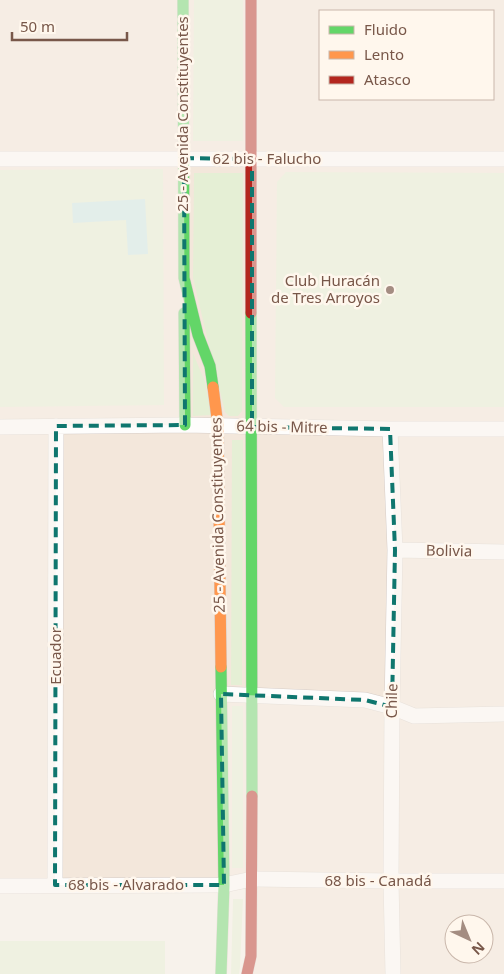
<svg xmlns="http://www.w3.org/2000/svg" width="504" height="974" font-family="'Noto Sans',sans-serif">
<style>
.residential{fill:#f3e7db;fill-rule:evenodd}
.green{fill:#e5efd5}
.water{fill:#cbe8e9}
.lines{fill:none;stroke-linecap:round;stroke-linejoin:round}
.street-casing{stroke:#d6cdc8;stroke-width:16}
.fast-casing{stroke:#d7cdc8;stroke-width:12}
.slow-casing{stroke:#d7cdc8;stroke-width:12}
.jam-casing{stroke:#d7cdc8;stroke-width:12}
.street{stroke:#fefdfc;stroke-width:15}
.fast{stroke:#63d668;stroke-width:11}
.slow{stroke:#ff974d;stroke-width:11}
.jam{stroke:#b3261e;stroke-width:11}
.marked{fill:none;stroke:#0f766e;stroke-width:4;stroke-dasharray:10 6;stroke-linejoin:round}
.poi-dot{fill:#a48d82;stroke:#fff7ed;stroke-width:2}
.labels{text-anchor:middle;stroke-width:5;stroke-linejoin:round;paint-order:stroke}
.street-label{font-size:15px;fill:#785749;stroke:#fff7ed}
.poi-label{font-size:15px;fill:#785749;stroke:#fff7ed;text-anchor:end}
</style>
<rect width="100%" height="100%" fill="#f7f2eb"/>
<path class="residential" d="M0,0H504V974H252V880L0,886ZM320,11H493V99H320ZM454,924H484V954H454Z"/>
<path class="green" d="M194,0H243V141H193Z
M163,169L164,405L0,407V170Z
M286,172L504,173V407H284L275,398L277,182Z
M194,173H243L242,411L238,416H229L225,412L193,278Z
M193,353L205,382L211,415L193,416Z
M232,440H243L242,685H231Z
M232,706H243V868H232Z
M233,899H243L240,967L239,974H231Z
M0,941H165V974H0Z"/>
<path class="water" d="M145,199L148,254L128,255L126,220L73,223L72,203Z"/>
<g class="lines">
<g class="street-casing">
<path id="street" d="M0,159H504
M0,427L185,425L390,429H504
M390,429L395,550L392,707L391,881L393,974
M395,550L504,552
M221,694L365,700L392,707L414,716L504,714
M55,885L56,426
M0,886L224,885L252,879L391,881H504"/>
</g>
<g class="fast-casing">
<path id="fast" d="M183,0L184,278L198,335L210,366L213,387
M184,313L185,425
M251,313L252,796
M221,974L224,885L221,667"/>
</g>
<g class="slow-casing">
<path id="slow" d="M213,387L218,426L221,667"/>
</g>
<g class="jam-casing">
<path id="jam" d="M251,0V313
M247,974L251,956L252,796"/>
</g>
<use href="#street" class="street"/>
<use href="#fast" class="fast"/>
<use href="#slow" class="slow"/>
<use href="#jam" class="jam"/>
</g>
<path d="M0 0H504V974H0ZM184,158L252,159V427L390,429L395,550L392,707L365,700L221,694L224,885H55L56,426L185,425Z" fill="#f7f2eb" fill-opacity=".55" fill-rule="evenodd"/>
<path class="marked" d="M184,158L252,159V427L390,429L395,550L392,707L365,700L221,694L224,885H55L56,426L185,425Z"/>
<circle class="poi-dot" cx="390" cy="290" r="5"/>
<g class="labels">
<g class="street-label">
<text transform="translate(183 114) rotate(-90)" y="5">25 - Avenida Constituyentes</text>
<text x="267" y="164">62 bis - Falucho</text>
<text transform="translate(282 427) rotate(1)" y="5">64 bis - Mitre</text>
<text transform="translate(218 515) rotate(-91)" y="5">25 - Avenida Constituyentes</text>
<text transform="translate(449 551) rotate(1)" y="5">Bolivia</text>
<text transform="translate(56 656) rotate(-90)" y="5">Ecuador</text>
<text transform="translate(392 701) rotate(-89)" y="5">Chile</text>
<text x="378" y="886">68 bis - Canadá</text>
<text x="126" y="890">68 bis - Alvarado</text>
</g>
<g class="poi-label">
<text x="380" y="286">Club Huracán<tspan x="380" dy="17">de Tres Arroyos</tspan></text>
</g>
</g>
<rect x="319" y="10" width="175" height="90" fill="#fff7ed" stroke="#c9b7ab"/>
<rect x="329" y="26" width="25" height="8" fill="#63d668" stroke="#c9b7ab"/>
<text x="364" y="35" font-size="15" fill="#785749">Fluido</text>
<rect x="329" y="51" width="25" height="8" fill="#ff974d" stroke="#c9b7ab"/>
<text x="364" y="60" font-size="15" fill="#785749">Lento</text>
<rect x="329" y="76" width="25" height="8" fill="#b3261e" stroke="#c9b7ab"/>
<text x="364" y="85" font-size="15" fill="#785749">Atasco</text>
<g transform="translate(469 939) rotate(136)"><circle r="24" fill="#fff7ed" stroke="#c9b7ab"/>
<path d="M0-4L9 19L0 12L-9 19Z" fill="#a48d82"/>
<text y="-8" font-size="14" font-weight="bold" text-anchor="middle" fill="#785749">N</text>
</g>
<path d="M12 32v8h115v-8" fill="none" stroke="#785749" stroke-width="2.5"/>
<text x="20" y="32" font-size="15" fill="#785749" stroke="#fff7ed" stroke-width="4" paint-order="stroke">50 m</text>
</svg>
